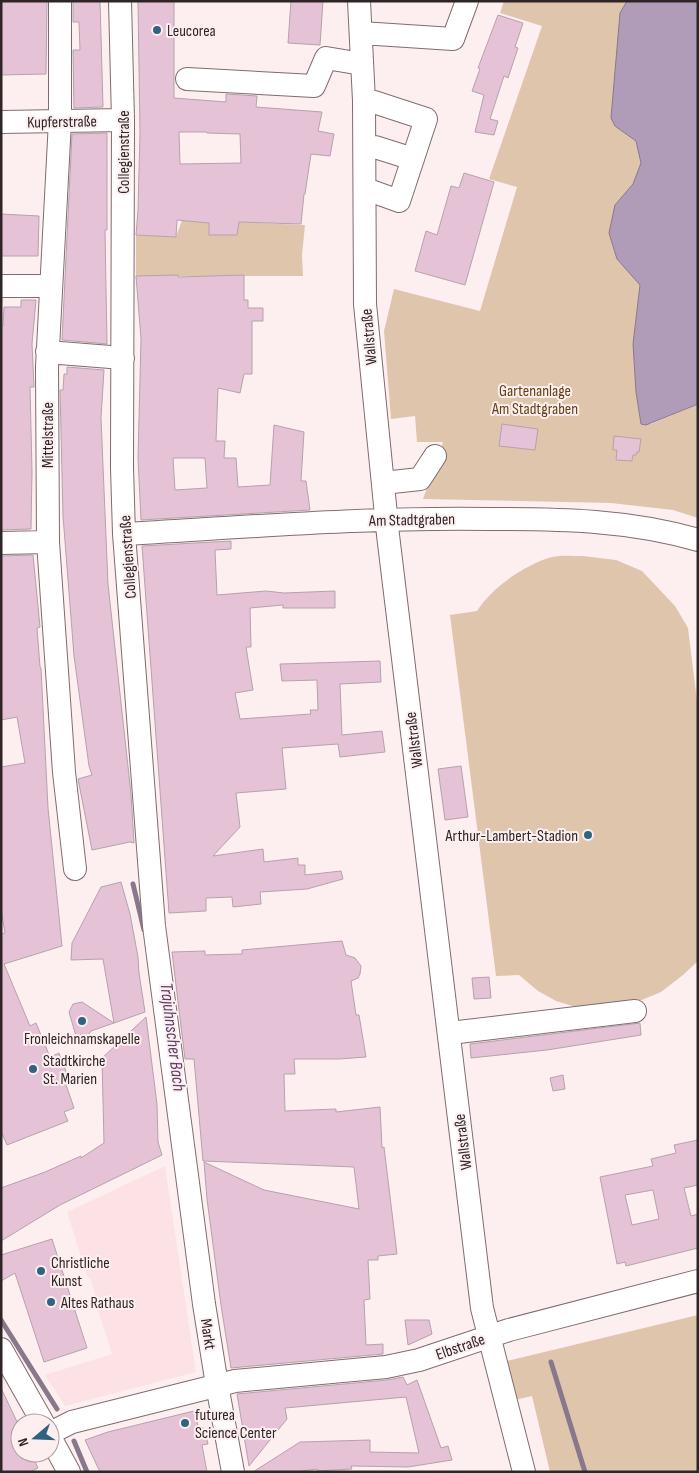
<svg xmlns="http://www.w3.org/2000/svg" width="699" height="1473" font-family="'Sofia Sans Condensed',sans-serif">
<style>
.built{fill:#fce2e4}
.green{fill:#dfc5ac}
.water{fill:#b09cb8;stroke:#89788c}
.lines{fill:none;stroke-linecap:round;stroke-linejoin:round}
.stream{stroke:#89788c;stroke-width:5}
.building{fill:#e5c2d5;stroke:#b5a2ac;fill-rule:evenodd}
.minor-casing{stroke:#806c6e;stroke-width:24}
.minor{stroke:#fff;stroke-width:22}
.poi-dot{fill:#306380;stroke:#fdeff0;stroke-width:2}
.labels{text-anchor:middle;stroke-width:4;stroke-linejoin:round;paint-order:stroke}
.poi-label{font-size:16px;fill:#2e2526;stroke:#fdeff0;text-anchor:start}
.street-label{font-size:16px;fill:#2e2526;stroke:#fdeff0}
.park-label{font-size:16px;fill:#654016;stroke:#fdeff0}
.water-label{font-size:18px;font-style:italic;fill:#5d3e67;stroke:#fdeff0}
</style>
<rect width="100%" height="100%" fill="#fdeff0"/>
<path class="built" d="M165,1166L196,1372L65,1406L45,1375L112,1354L98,1311H100L90,1278H88L67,1212Z"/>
<path class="green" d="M504,1H627L620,13L615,126L636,141L641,163L633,184L615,205L617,259L640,285L633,344L636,392L641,424H651L698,404V518L673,510L611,503L423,499L443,442H417L415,416L391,419L384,331L394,289L480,311L517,187L489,179L542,26L500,13Z
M182,220L209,223V235H237L239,222L305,225L302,255L303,276H136V235L176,237Z
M583,556L616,560L642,571L675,606L688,628L698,709V961L683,975L661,992L637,1002L579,1008L556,1001L538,991L519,975L496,976L450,615L477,611C492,587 526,564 552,557C561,555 574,556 583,556Z
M698,1315V1472H550L532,1396L515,1400L507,1361Z"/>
<path class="water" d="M627,1H698V404L646,425L641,424L636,392L633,344L640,285L617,259L609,233L615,205L633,184L641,163L636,141L615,126L611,118L620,13Z"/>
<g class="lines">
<path class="stream" d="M133,884L144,930
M1,1320L57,1409
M551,1362L585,1472
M74,1441L87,1472"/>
</g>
<path class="building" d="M1,1H47L46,74L1,75Z
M73,1H100L103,107L74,108L73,50H80L79,22H73Z
M138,1H174V98L226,102V94L257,96L256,107L322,112L318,131L334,134L330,156L311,154L305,194H304L301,224L239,222L237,235H209V223L177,220L176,237L136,235L138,210L140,133ZM179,132H206L207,133L240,134L241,163L180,164Z
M291,1H323L320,45L288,43Z
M498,15L523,23L515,47L518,48L508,78L504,76L490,119L498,121L494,135L475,132L484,95L472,91L480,69L478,68Z
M107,133V230H105L107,344L62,340L72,134Z
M464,173L494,182L465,285L415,271L426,231L437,235L451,186L459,188Z
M1,214L39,216L38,256H1Z
M178,275V277L244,275V300H248V308H263V321H252V374H244L240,393L218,388L216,441H225L224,458H236L238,487L270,485L274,425L304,432L301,481H306L310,510L141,520L138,458L141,339L136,276ZM173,458H205L207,488L175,490Z
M21,300H36L32,344L34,387H30L32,472L31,529L1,530V326H3L4,307H21Z
M67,367L104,370L101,418L108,584L131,794L134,843L130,842L92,850L78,779L92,775L89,766L74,656L63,516L60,390H63L64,374H67Z
M502,424L538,429L535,450L499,446Z
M614,436L641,439L639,452H637L636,455H633L632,461L616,460L617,450H613Z
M231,541V549L215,550L217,595L266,591L284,593L335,591V608H283V605L250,608L251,647H246L253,690L235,693L240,719L311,714L310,710H318L317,680L282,681L280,664L380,661L381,682L340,684L342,735L382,731L385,752L340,757L338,744L282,748L286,789L236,793L240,827L213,856L263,849L264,862L298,858V865H305V875L341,871L343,879L307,889L260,892L261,904L233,907L232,897L206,898V911L169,913L142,546Z
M33,555L40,627L37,628L40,667L41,668L48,808L62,946L4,964L30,1026L36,1023L50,1057L59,1053L67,1074L63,1076L74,1108L64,1112L68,1121L7,1145L1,1131V934L5,933L1,910V767L25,763L17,717L1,720V556Z
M461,766L468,817L445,820L438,769Z
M121,882L130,914L138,957L139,973L145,1012L114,1023L103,959L71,960L72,943L101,887Z
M342,941L346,955L355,958L361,966L360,974L358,978L351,981L356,1015H359L366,1057L339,1059H294L295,1074H284L285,1111L336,1109V1112L380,1107L382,1148L384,1147L397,1254L378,1256V1260H368L370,1299L364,1300L366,1345L383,1344V1354L231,1368L221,1305L207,1199L204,1162L264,1190L359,1209L354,1167L203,1161L194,1059H185L172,952L205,951V955L242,954V950Z
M489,977L491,998L474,999L472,978Z
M82,1002L114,1023L91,1031L87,1037L82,1034L76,1036L69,1012L73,1004Z
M146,1017L157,1104L158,1142L162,1155L60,1205L1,1241V1188L45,1172L81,1156V1158L104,1143L102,1058Z
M640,1023L641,1035L547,1050L471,1058L470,1044Z
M563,1075L565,1089L553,1091L550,1078Z
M698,1140V1185L684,1188L691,1216L698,1214V1248L626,1266L625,1262L617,1264L600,1177L653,1166L651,1159L676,1153L674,1145ZM653,1190L659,1219L632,1225L625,1195Z
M52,1239L87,1348L44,1362L15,1273L1,1281V1255Z
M405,1320H429L432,1334L408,1345Z
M403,1377L407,1385L417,1380L441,1448L448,1446L452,1460L408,1467L351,1466L352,1469L318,1471L317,1469L296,1472H253L300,1442L370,1440V1452L419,1453L406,1397L285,1408L287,1419L249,1466L237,1394L387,1380Z
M1,1388L20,1428V1453H31L38,1468L29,1472H1Z
M194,1411L199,1429L204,1428L208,1444L202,1445L207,1472H100L85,1440L108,1432Z"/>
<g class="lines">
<g class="minor-casing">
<path id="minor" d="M60,1V121L47,367L48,542L64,772L75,869
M120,1L123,120L122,468L124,534L154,926L204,1304L217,1385L233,1472
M359,1L364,101L365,304L388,535L482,1308L524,1472
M361,33L453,39L467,1
M187,79L314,86L326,58L362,64
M364,101L374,102L426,119L399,201L374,192L365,191
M1,122L123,120
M365,147H375L413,159
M1,286H51
M47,352L123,358
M383,483L420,479L435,456
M124,534C247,527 369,517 491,519C562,519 629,520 698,540
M1,543L48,542
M450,1033L635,1011
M1,1349L43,1423
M50,1433L72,1422L235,1381L386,1367L419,1360L509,1330L698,1281
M50,1437L69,1472"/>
</g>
<use href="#minor" class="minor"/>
</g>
<g class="poi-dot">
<circle cx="157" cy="30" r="5"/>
<circle cx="588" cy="835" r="5"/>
<circle cx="82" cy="1021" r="5"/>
<circle cx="33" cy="1069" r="5"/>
<circle cx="41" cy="1271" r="5"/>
<circle cx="51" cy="1302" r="5"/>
<circle cx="185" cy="1423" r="5"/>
</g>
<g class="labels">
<g class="poi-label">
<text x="167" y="36">Leucorea</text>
<text x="578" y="841" text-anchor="end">Arthur-Lambert-Stadion</text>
<text x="82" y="1044" text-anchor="middle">Fronleichnamskapelle</text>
<text x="43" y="1066">Stadtkirche<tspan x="43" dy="18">St. Marien</tspan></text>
<text x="51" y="1268">Christliche<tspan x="51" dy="18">Kunst</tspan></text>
<text x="61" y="1308">Altes Rathaus</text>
<text x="195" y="1420">futurea<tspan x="195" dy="18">Science Center</tspan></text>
</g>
<g class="street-label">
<text transform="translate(62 121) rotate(-1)" y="6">Kupferstraße</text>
<text transform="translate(123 152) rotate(-90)" y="6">Collegienstraße</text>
<text transform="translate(368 337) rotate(-95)" y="6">Wallstraße</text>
<text transform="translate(47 435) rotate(-90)" y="6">Mittelstraße</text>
<text transform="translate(412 519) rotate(-1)" y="6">Am Stadtgraben</text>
<text transform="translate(127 557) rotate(-94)" y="6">Collegienstraße</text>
<text transform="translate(413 740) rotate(-97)" y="6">Wallstraße</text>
<text transform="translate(462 1142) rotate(-97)" y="6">Wallstraße</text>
<text transform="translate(209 1334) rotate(81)" y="6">Markt</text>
<text transform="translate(460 1346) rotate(-19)" y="6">Elbstraße</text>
</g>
<g class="park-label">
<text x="535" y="396">Gartenanlage<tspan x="535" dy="18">Am Stadtgraben</tspan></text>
</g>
<g class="water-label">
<text transform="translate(173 1037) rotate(83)" y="6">Trajuhnscher Bach</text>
</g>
</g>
<rect width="699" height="1473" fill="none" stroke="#2e2526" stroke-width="5"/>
<g transform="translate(35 1438) rotate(251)"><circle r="24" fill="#fdeff0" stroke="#aa9e9f"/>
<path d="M0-4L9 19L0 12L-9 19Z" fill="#306380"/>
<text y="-8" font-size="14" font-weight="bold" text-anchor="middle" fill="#2e2526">N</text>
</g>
</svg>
